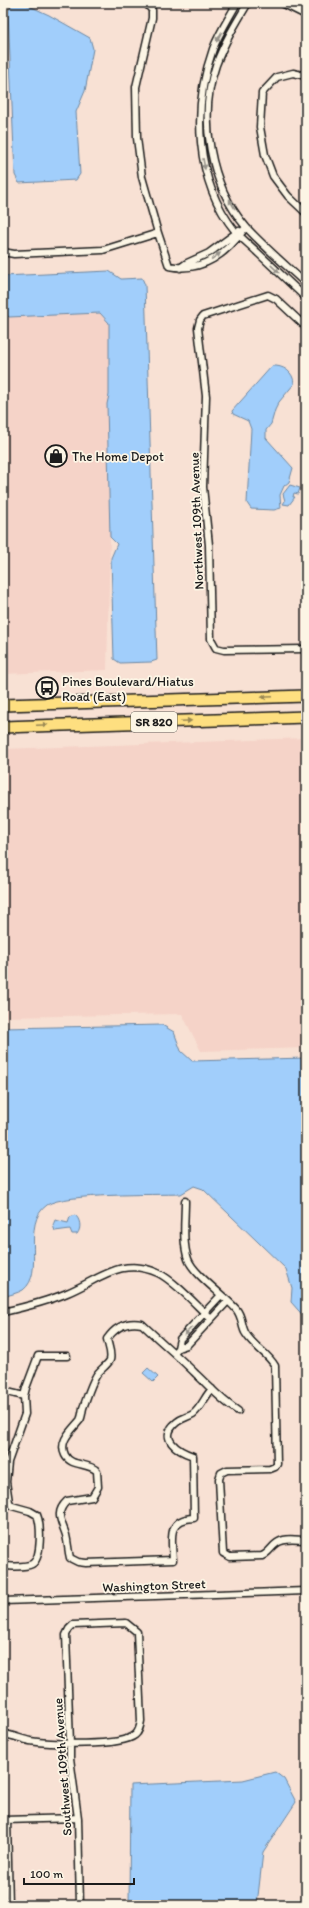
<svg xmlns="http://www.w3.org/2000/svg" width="309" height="1908" font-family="Itim,sans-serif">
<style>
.built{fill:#f5d3c8}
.water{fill:#a1cefb;stroke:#6c87a2}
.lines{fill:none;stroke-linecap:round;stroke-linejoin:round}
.minor-casing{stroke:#1c1c1c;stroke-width:9}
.tertiary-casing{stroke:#1c1c1c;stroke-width:11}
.trunk-casing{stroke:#1c1c1c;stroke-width:14}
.minor{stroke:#fcf5e5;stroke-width:6}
.tertiary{stroke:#fcf5e5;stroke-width:8}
.trunk{stroke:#fedf80;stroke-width:11}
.oneway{fill:#97938b}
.oneway2{fill:#988753}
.labels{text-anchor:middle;stroke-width:3.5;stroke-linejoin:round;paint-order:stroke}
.shield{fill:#fcf5e5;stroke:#5f5d58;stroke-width:1}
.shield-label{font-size:12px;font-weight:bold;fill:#1c1c1c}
.poi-label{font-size:13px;fill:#1c1c1c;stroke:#fcf5e5;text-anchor:start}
.street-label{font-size:13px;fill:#1c1c1c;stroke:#fcf5e5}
</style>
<rect width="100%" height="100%" fill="#f8e1d4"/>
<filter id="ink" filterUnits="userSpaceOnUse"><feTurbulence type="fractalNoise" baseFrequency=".025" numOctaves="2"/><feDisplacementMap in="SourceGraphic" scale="8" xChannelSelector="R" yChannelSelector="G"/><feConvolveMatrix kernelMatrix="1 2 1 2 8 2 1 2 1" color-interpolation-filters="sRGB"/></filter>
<g filter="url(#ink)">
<path class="built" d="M100,313L109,323L110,537L107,670L3,674V317Z
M306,738V1048L201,1051L182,1014L3,1017V749Z"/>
<path class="water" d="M23,3L49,15L90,38L93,49L85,91L76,112L80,174L76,180L19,183L15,175L8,11L13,4Z
M109,271L121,279L142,278L145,285L157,660L151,662L120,663L114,659L111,558L117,544L110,537L107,404L109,395V323L100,313L9,317L3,312V276Z
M272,366C283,365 294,372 294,384L279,402L275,410L271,424L266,430V438L293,468L289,482L284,486L280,495L281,508L274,510L251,509L247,503L251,429L248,421L233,414L232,411Z
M290,485L300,488L298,494L294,493L293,497H295L289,505L283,504L285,501L283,494Z
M162,1025L174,1032L181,1051L192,1061L306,1058V1319L291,1302L292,1288L286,1269L203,1189L194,1186L181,1194C155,1195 65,1193 47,1205C20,1224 46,1273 23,1290C18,1293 9,1295 3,1297V1028Z
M75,1215C80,1219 82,1228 77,1234H72L70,1229L55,1231L53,1225L55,1220L68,1223L70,1217Z
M148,1368L158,1377L153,1382L143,1373Z
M275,1772L284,1779L296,1802L263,1852L257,1905H129L130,1785L243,1780Z"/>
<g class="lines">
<g class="minor-casing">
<path id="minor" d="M146,3L152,10V18L136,87L137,138L142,177L158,233
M237,3C229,18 219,33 213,49C192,108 195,181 235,231C242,239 250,245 257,252C274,268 290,283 306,298
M248,3C236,23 224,43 216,65C198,117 210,185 246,227C264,247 286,265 306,284
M306,76L293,73L277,77L262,93L260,127L265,155L273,176L288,196L306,213
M3,252L14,254L103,250L158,233L169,266C203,273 227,253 246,227
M180,268L187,263L209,253L239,231
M306,327L276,299L268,295L203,316L200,320L198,328L206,396L203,487L209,545L211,639L216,648L224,650L306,649
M185,1201C185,1219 182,1242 188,1259C193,1274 225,1296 236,1309C243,1317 241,1327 246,1334C254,1347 268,1353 275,1366L277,1464L275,1467L270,1469L227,1470L221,1473L219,1479L223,1553L230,1557L262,1556C269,1553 271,1547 277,1543C284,1537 297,1540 306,1540
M3,1312C25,1307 46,1302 67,1293C99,1280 121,1256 158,1273C175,1281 197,1306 211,1319
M178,1348L187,1345L228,1301
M174,1353L178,1348L180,1339L221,1295
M212,1389C205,1396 201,1408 193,1414C188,1417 182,1418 177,1422C157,1438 178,1451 193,1456L194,1518C166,1519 172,1540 173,1560L86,1563L78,1562L70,1558C68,1550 68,1543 66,1535C62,1522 54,1513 67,1501L92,1497L98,1487L97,1471C88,1462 71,1467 65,1455C58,1441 72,1430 80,1420C82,1417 82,1412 83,1408C87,1398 90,1386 96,1376C99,1370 107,1366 110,1360C112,1353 108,1345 107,1339C116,1326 127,1321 142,1324C160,1341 179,1357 196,1374C210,1387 222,1401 238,1411
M3,1391L24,1396
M3,1566C11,1566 24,1568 32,1564C42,1558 41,1525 37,1515L30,1511L12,1506L9,1502L6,1482L8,1462L25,1414L24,1396L26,1388L38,1356H67
M3,1601L306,1591
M3,1734C12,1735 21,1739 30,1741C50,1744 120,1747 135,1735C139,1732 140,1727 141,1721L137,1632L126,1623L73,1625L69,1629L66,1635L70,1743V1758L78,1818L80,1905
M4,1820L78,1818
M7,1820L9,1905"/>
</g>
<g class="tertiary-casing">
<path id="tertiary" d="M284,3L306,14"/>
</g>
<g class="trunk-casing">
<path id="trunk" d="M3,705L306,696
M3,727L306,717"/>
</g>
<use href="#minor" class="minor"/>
<use href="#tertiary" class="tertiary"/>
<use href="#trunk" class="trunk"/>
</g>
<defs><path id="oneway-solid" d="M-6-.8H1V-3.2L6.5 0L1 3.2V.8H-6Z"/></defs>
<g class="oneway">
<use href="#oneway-solid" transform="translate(219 37) rotate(118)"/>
<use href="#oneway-solid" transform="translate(204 164) rotate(80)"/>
<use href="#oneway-solid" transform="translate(232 204) rotate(-120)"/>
<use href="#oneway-solid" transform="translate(216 256) rotate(-36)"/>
<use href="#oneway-solid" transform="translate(275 269) rotate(44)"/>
<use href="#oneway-solid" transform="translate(188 1331) rotate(134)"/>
</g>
<g class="oneway2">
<use href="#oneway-solid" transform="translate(267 697) rotate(178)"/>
<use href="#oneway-solid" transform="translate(186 721) rotate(-2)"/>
<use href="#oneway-solid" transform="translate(42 725) rotate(-2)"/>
</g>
</g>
<defs>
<g id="shop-ring" transform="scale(1.15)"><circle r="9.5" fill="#fcf5e5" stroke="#1c1c1c" stroke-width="1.5"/><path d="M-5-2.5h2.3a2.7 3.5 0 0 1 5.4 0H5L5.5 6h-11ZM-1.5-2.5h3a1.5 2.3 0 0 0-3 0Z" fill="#1c1c1c"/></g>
<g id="bus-ring" transform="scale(1.15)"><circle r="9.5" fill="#fcf5e5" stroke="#1c1c1c" stroke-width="1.5"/><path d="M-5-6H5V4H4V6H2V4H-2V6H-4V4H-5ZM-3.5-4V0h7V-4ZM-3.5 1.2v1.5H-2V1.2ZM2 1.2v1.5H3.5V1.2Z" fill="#1c1c1c"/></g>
</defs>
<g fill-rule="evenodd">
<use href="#shop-ring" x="56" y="456"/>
<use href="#bus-ring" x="47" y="688"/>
</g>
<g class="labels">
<rect class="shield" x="131" y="712" width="46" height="20" rx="3"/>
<g class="shield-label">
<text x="154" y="726">SR 820</text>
</g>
<g class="poi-label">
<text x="72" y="461">The Home Depot</text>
<text x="62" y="686">Pines Boulevard/Hiatus<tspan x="62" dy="15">Road (East)</tspan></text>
</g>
<g class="street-label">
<text transform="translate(196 521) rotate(-92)" y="5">Northwest 109th Avenue</text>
<text transform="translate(154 1585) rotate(-2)" y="5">Washington Street</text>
<text transform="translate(62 1767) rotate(-94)" y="5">Southwest 109th Avenue</text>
</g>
</g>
<rect width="309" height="1908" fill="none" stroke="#fcf5e5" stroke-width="16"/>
<rect x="8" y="8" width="293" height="1892" fill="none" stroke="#1c1c1c" stroke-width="1.5" filter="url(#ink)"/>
<path d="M24 1878v6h110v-6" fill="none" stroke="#1c1c1c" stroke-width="2"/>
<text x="30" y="1878" font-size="12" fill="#1c1c1c" stroke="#fcf5e5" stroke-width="3" paint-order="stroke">100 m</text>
</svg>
